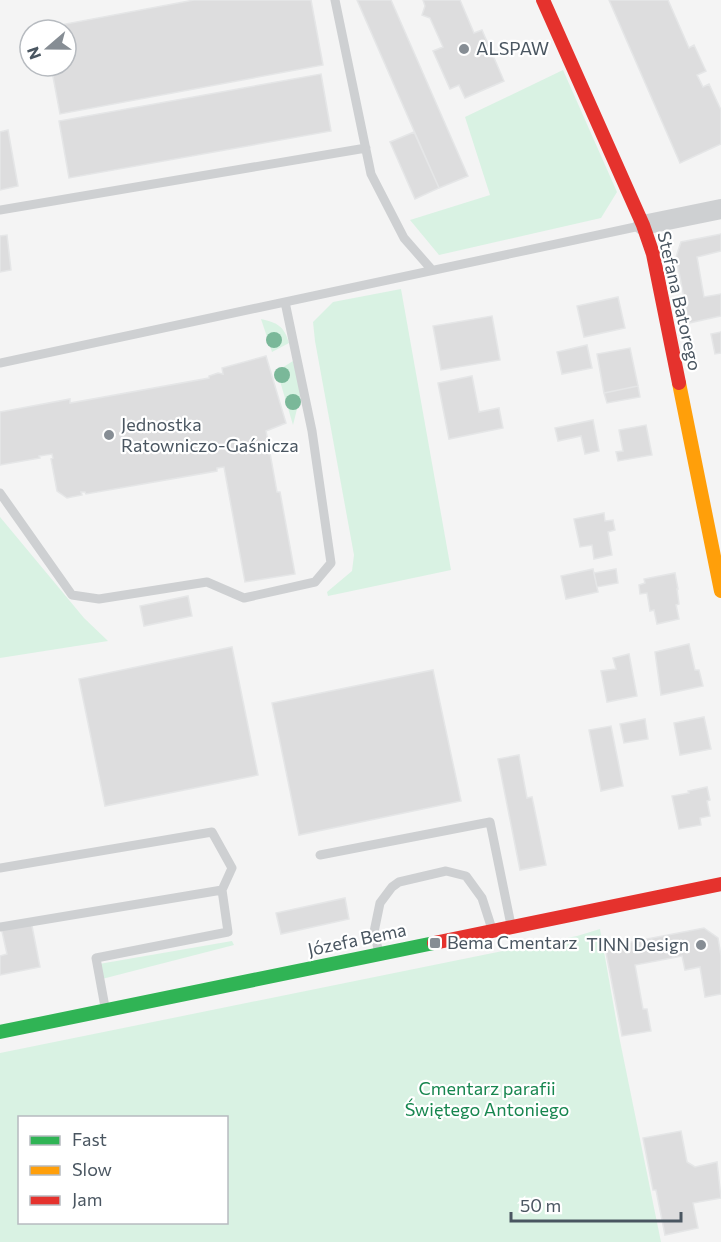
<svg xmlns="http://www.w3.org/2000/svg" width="721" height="1242" font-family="Commissioner,sans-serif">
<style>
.green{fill:#d9f2e3;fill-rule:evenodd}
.building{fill:#ddddde;stroke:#e5e6e7;stroke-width:1.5}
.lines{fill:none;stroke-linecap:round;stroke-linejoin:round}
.lane{stroke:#ced0d2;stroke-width:9}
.street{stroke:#ced0d2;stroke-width:20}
.fast{stroke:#30b455;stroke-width:14}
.slow{stroke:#ff9f0a;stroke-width:14}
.jam{stroke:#e5322d;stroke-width:14}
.tree{fill:#7ab899}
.poi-dot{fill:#868d94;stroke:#fff;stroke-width:2}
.labels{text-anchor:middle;stroke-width:4.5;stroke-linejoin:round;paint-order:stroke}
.poi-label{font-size:18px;fill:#4a5661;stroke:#fff;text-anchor:start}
.street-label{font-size:18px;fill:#4a5661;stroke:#fff}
.park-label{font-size:18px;fill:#17864f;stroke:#fff}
</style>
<rect width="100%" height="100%" fill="#f4f4f4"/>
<path class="green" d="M563,70L617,192L601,218L439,255L410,220L490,195L465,117Z
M401,289L451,570L328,596L327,592L352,571L354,555L315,341L313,322L333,302Z
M261,319C278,323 284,326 289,343L272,352Z
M293,361L301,393L293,425L277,371Z
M0,517L84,618L108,641L0,658Z
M600,929L619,1036L661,1242H0V1053L577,936ZM20,1118H226V1222H20Z
M232,941L234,945L102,979L99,964Z"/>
<path class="building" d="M194,0H311L323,65L60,114L51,66H66V30H44V28Z
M357,0H391L468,176L439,188Z
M423,0H460L474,33L482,30L504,81L465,98L459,85L450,89L433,51L443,47L430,18L422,15L425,6Z
M609,0H668L689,48L694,45L706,71L697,75L703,87L709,84L721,110V144L680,163Z
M321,74L331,131L69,178L59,121Z
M8,130L18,186L0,190V132Z
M414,132L439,188L415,199L390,142Z
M721,234V251L697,257L704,297L721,294V316L689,323L676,257L681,242Z
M7,235L11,270L0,272V236Z
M618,297L625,328L584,337L577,306Z
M492,316L500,360L441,370L433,326Z
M721,332V353L715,354L711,334Z
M587,345L592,368L562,374L557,352Z
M630,348L638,386L604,393L597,354Z
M266,356L286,423L266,431L277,492H280L295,574L245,582L224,467L217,468V471L86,494L85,492H81L82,495L67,498L57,491L51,459L53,458L52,454L39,456L40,458L0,465V412L70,399V403L209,378V376L218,373L223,374L222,368Z
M472,376L479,412L499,408L503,428L449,439L438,383Z
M638,386L640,397L607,403L604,393Z
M593,420L599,451L585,454L581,436L558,441L555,428Z
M646,425L652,455L618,461L616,452L623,451L619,430Z
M604,513L605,521L613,520L615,530L608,532L612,555L594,559L592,545L580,547L574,519Z
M593,569L598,592L566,599L561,576Z
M616,569L618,583L597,587L594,573Z
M675,573L678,589H677L679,604L676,605L679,619L657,624L654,610L650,611L647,593L640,594L639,585L645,583L644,579Z
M188,596L192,616L144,626L140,606Z
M689,644L695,670H699L703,686L661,695L655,652Z
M232,647L258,775L105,806L79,679Z
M629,654L637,696L607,702L601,671L616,669L613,658Z
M433,670L461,801L299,835L272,703Z
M704,717L711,749L680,755L674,723Z
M645,719L648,739L624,743L620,724Z
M611,726L623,786L601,791L589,730Z
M519,755L527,798L532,797L546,865L520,870L498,759Z
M707,787L710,800L707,801L710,816L700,818L701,825L679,829L672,796L689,793L688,791Z
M345,898L349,919L281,934L276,913Z
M31,921L40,967L0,975V956L7,954L1,927Z
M704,928L718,938L721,956V994L705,997L700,967L685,970L682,956L635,965L643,1009H647L651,1031L622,1036L605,947Z
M681,1131L687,1162L695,1167L717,1162L721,1198L693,1203L698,1228L665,1235L656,1190H653L643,1138Z"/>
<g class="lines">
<path class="lane" d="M335,0L371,174L404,238L432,270
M0,210L366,148
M0,363L640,226
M0,493L72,595L99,599L207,582L244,598L315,582L331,563L312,431L285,302
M320,855L490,822L511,925
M0,868L212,832L232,868L222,890L228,932L96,958L105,1007
M0,927L222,890
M379,953L374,932L380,903L392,887L399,882L446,871L466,876L482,898L492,929"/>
<path class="street" d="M643,225L721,209"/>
<path class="fast" d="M0,1032L434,943"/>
<path class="slow" d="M679,383L721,591"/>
<path class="jam" d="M543,0L643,225L653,254L679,383
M434,943L721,884"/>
</g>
<g class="tree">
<circle cx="274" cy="340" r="8"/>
<circle cx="282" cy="375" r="8"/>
<circle cx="293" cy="402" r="8"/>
</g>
<g class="poi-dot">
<circle cx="464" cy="49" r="6"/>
<circle cx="109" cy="435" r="6"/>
<rect x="429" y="937" width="12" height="12" rx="3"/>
<circle cx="701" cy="945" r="6"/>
</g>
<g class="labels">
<g class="poi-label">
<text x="476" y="55">ALSPAW</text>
<text x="121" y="431">Jednostka<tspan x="121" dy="21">Ratowniczo-Gaśnicza</tspan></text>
<text x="447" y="949">Bema Cmentarz</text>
<text x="689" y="951" text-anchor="end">TINN Design</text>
</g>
<g class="street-label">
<text transform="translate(679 301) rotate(77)" y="6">Stefana Batorego</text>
<text transform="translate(357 940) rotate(-12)" y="6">Józefa Bema</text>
</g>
<g class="park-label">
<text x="487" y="1095">Cmentarz parafii<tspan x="487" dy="21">Świętego Antoniego</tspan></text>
</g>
</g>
<rect x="18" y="1116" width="210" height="108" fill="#ffffff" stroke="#b7bbc0" stroke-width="1.5"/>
<rect x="30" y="1136" width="30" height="9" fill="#30b455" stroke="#b7bbc0" stroke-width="1.5"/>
<text x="72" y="1146" font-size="18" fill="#4a5661">Fast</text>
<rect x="30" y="1166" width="30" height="9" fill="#ff9f0a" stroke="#b7bbc0" stroke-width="1.5"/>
<text x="72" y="1176" font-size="18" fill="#4a5661">Slow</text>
<rect x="30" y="1196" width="30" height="9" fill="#e5322d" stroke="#b7bbc0" stroke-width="1.5"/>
<text x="72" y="1206" font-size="18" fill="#4a5661">Jam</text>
<g transform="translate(48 48) rotate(250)"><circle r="28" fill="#ffffff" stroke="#b7bbc0" stroke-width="1.5"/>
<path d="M0-4.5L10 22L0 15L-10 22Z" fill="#868d94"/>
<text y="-9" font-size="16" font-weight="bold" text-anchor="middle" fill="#4a5661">N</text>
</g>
<path d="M511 1212v9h170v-9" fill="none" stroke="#4a5661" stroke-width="3"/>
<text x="520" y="1212" font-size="18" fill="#4a5661" stroke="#ffffff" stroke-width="4.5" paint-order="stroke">50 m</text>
</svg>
